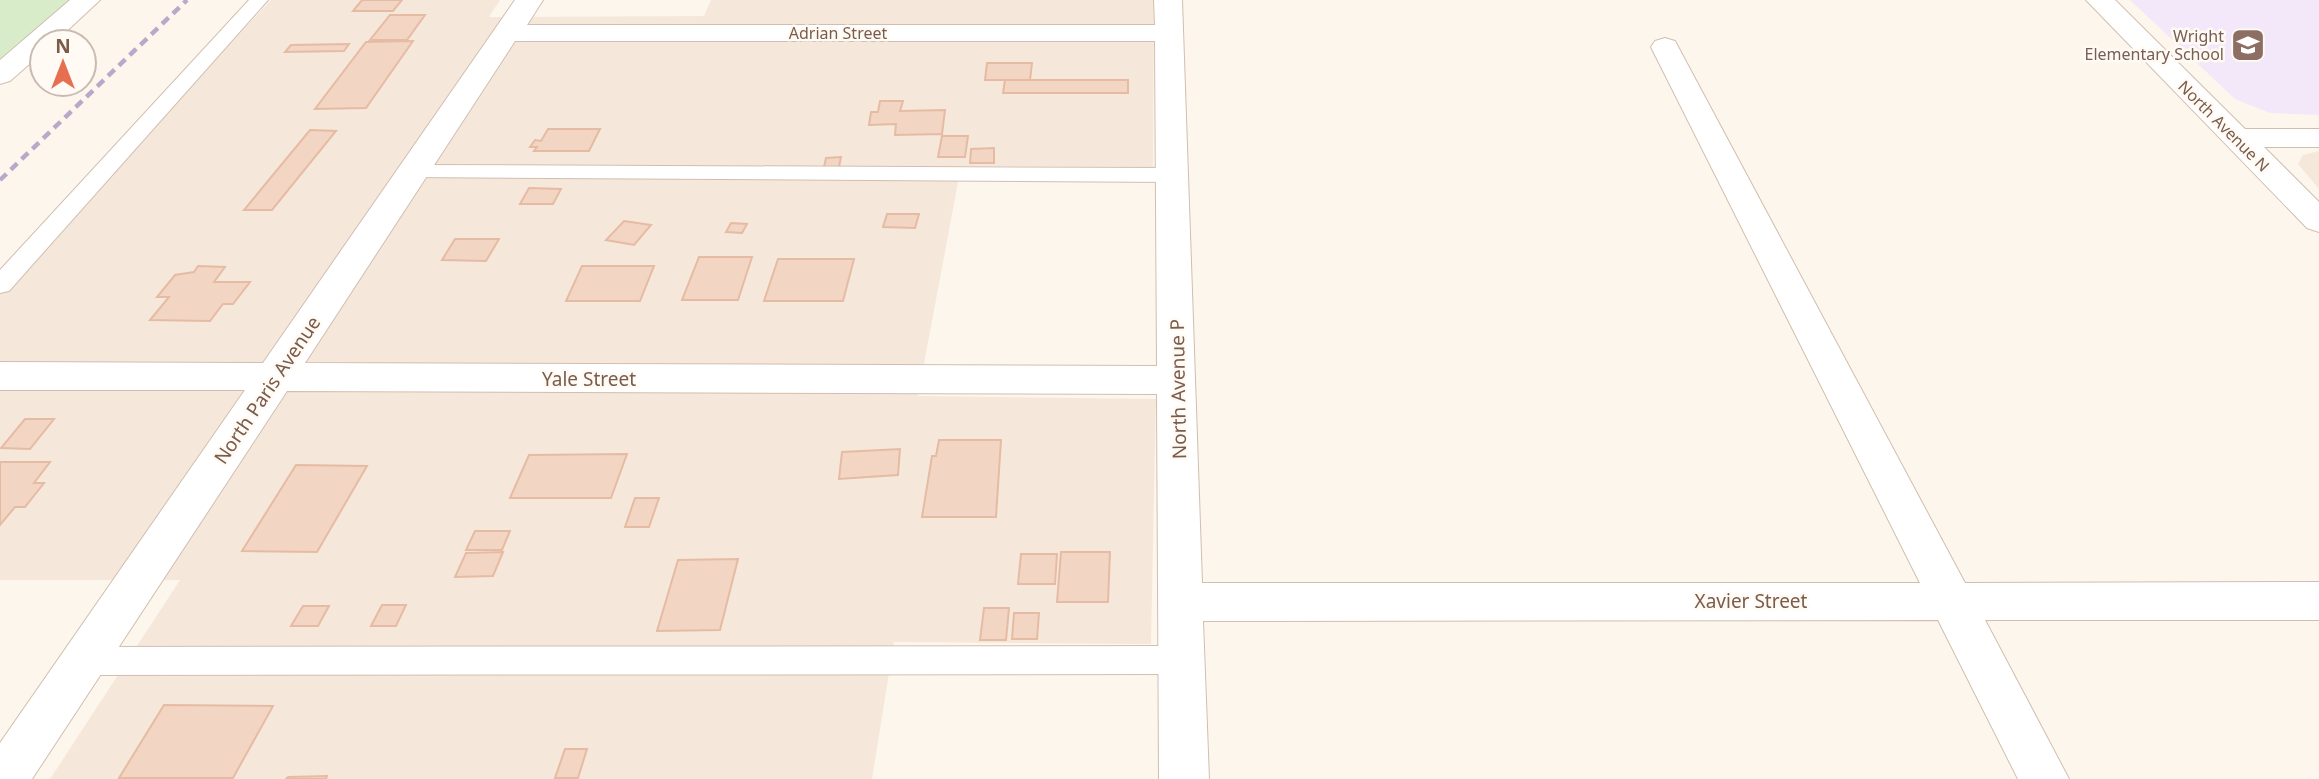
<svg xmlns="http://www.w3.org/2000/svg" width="2319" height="779" font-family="'Noto Sans',sans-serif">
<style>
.residential{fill:#f5e8da}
.education{fill:#f3e8fa}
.green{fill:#d8ecc9}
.building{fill:#f3d5c3;stroke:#e6bba3;stroke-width:2}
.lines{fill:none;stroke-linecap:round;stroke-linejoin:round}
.lane-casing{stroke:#d1beb0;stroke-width:2}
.street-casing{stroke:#d1beb0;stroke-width:2}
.lane{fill:#fff;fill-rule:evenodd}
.street{fill:#fff;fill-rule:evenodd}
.rail{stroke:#b9a8c9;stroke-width:4.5;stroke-dasharray:9 6;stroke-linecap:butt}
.labels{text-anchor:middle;stroke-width:5;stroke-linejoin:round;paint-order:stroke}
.far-street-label{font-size:16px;fill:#7a5c4d;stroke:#fffaf3}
.far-education-label{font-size:16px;fill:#785e54;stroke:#fffaf3;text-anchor:end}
.street-label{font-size:19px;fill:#7a5c4d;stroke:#fffaf3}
</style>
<rect width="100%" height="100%" fill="#fdf6ec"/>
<path class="residential" d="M271,0H500L489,17L704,16L711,0H1154L1153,167L961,166L918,396L1156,399L1151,644L894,642L872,779H50L180,580H0V290Z
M2319,151V189L2298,164L2303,155Z"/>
<path class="education" d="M2130,0H2319V115L2270,113L2235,99Z"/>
<path class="green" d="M0,0H87L0,75Z"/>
<path class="building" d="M362,0H402L393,11H353Z
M390,15H425L407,40H370Z
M413,41L366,108L315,109L366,42Z
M349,44L344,51L285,52L291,45Z
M987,63H1032L1030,80H985Z
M1005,80H1128V93H1003Z
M880,101H903L900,111L945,110L942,134L895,135L896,124L869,125L871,112H878Z
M548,129H600L589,151H534L537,147H530L535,140L541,141Z
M310,130L336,131L272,210H244Z
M942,136H968L965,157H938Z
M994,148V163H970L971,149Z
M841,157L839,167H824L826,158Z
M529,188L561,189L553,204H520Z
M887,214H919L915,228L883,227Z
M624,221L651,225L634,245L606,240Z
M731,223L747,224L742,233L726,232Z
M455,239H499L486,261L442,260Z
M699,257H752L738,300H682Z
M778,259H854L843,301H764Z
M198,266L225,267L214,282H250L233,304H223L210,321L150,320L169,297H157L175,275L194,272Z
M582,266H654L640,301H566Z
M25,419H54L30,449L1,448Z
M939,440H1001L996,517H922L932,456H936Z
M900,449L898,475L839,479L842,452Z
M627,454L611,498H510L529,455Z
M0,462H50L34,483H44L25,507H15L0,525Z
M296,465L367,466L317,552L242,551Z
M635,498H659L649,527H625Z
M475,531H510L502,550H466Z
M503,552L493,576L455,577L466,553Z
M1061,552H1110L1108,602H1057Z
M1021,554H1057L1055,584H1018Z
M738,559L720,630L657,631L678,560Z
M382,605H406L396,626H371Z
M303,606H329L318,626H291Z
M984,608H1009L1006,640H980Z
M1014,613H1039L1037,639H1012Z
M164,705L273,706L233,778H119Z
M565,749H587L578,778H555Z
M327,776L326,779H286L288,777Z"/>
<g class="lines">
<g class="lane-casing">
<path id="lane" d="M249,0H268L9,291L0,293V270Z
M416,165L1172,168L1183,175L1172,182L408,177L405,172L408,167Z
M1182,646L1193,650L1198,660L1193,670L1182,674L84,675L73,671L68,661L73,651L84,647Z"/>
</g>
<g class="street-casing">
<path id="street" d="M70,0H100L55,42H42V53L10,81L0,84V60Z
M515,0H543L527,25H1155L1154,0H1182L1202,583H1920L1651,47L1655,41L1665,38L1675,41L1965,583L2319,582V620H1985L2069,779H2018L1938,620L1203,621L1209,779H1159L1157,394L287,391L32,779H0V743L245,390H0V362L263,363ZM515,41H1155L1157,366L305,363Z
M2086,0H2115L2245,129H2319V147H2264L2319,202V232L2307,228Z"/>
</g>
<use href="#lane" class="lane"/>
<use href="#street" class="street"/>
<path class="rail" d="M0,180L187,0"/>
</g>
<defs>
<g id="school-square" transform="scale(1.75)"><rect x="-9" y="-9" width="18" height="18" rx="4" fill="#8d6e63" stroke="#fffaf3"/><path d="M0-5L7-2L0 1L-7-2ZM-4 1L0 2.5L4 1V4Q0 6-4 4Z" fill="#fff"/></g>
</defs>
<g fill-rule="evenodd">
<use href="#school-square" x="2248" y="45"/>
</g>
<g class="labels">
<g class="far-street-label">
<text x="838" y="39">Adrian Street</text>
<text transform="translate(2224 126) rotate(45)" y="6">North Avenue N</text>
</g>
<g class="far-education-label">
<text x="2224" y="42">Wright<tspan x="2224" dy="18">Elementary School</tspan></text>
</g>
<g class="street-label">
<text x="589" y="386">Yale Street</text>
<text transform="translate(1178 389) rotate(-91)" y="7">North Avenue P</text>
<text transform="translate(267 390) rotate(-56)" y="7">North Paris Avenue</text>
<text x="1751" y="608">Xavier Street</text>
</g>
</g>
<g transform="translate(63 63)"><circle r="33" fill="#fffaf3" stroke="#cabbb1" stroke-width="2"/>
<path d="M0-5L12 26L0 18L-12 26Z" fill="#e76f51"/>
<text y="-10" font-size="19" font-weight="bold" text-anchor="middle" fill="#7a5c4d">N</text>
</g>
</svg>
